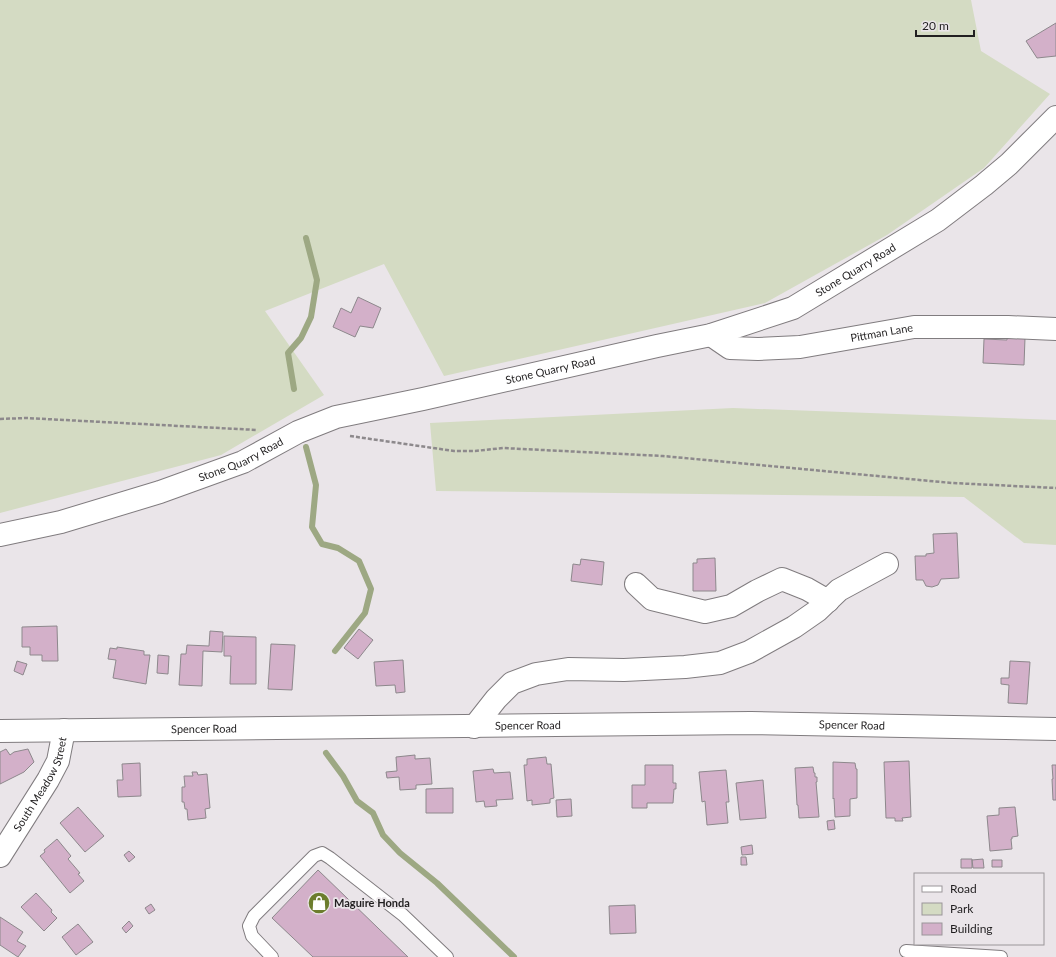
<svg xmlns="http://www.w3.org/2000/svg" width="1056" height="957" font-family="Lato,sans-serif">
<style>
.green{fill:#d4dbc3}
.lines{fill:none;stroke-linecap:round;stroke-linejoin:round}
.stream{stroke:#9da883;stroke-width:6}
.building{fill:#d3b0c9;stroke:#8d888c}
.service-casing{stroke:#807c7f;stroke-width:14}
.minor-casing{stroke:#807c7f;stroke-width:24}
.tertiary-casing{stroke:#807c7f;stroke-width:24}
.path{stroke:#8d898c;stroke-width:2.5;stroke-dasharray:4 2;stroke-linecap:butt}
.service{stroke:#fff;stroke-width:12}
.minor{stroke:#fff;stroke-width:22}
.tertiary{stroke:#fff;stroke-width:22}
.labels{text-anchor:middle;stroke-width:3.5;stroke-linejoin:round;paint-order:stroke}
.street-label{font-size:11px;fill:#211f20;stroke:#eae5e9}
.poi-label{font-size:11px;font-weight:bold;fill:#211f20;stroke:#eae5e9;text-anchor:start}
</style>
<rect width="100%" height="100%" fill="#eae5e9"/>
<path class="green" d="M0,0H971L981,51L1050,94L984,168L887,235L765,303L444,376L384,264L265,311L324,395L221,455L0,513Z
M733,408L1056,420V545L1024,543L964,497L436,491L430,423Z"/>
<g class="lines">
<path class="stream" d="M294,389L288,353L301,338L311,317L317,280L306,238
M306,447L316,485L312,527L322,544L338,548L359,561L371,589L365,613L335,651
M326,753L343,776L357,801L373,813L383,835L400,853L437,883L514,957"/>
</g>
<path class="building" d="M1056,23V56L1037,58L1026,41Z
M358,297L381,308L373,328L360,326L355,337L333,327L341,308L351,313Z
M1007,337L1025,338L1024,365L983,363L984,339L1007,340Z
M957,533L959,578L941,579L938,585L932,587L926,586L923,580H916L915,556H926V554L934,553L933,534Z
M715,558L716,591H693V563H697V559Z
M581,559L604,562L602,585L571,581L573,564L580,565Z
M57,626L58,661H42V655H30V647H22V627Z
M359,629L373,640L358,659L344,648Z
M210,631L223,632L222,652L203,651L202,686L179,685L181,654H186L187,645L209,646Z
M224,636L256,637V684H230L231,656H224Z
M271,644L295,645L292,690L268,689Z
M117,647L144,651V655H150L146,684L113,678L116,660L108,659L110,648L117,649Z
M158,655L169,656L168,674L157,673Z
M403,660L405,692L396,693L395,685L376,686L374,662Z
M17,661L27,664L23,675L14,671Z
M1010,661L1030,662L1027,704L1008,703L1009,685L1001,684V678H1009Z
M6,749L10,755L14,752L28,749L34,762L24,772L0,784V752Z
M415,755V759L430,758L432,784L416,785V789L400,790L399,777L387,778L386,772L397,771L396,757Z
M546,757L547,764H551L554,798L550,799V803L532,805V800L527,801L524,765H527V759Z
M909,761L911,817L902,818L903,821H895V818H886L884,762Z
M833,762L855,763L856,769H857V798L850,799V816L835,817L834,798L833,799Z
M140,763L141,796L118,797L117,780H123L122,764Z
M645,765H673V783H676V789H674L673,803H647V808H632V785H645Z
M1052,765H1056V800H1053L1052,779H1053Z
M813,767L814,773H815V777H817V782H816L819,817L799,818L798,805H797L795,768Z
M493,769L494,773L510,772L513,799L496,800L497,806L485,807L484,801L476,802L473,771Z
M726,770L729,802H726L728,823L707,825L705,801L702,802L699,772Z
M192,772H197L198,775L207,774L210,808L205,809L206,818L188,820L187,809H185L184,802H182V787H185L184,776H193Z
M763,780L766,818L740,820L736,783Z
M453,788V813H426V789Z
M571,799L572,816L557,817L556,800Z
M78,807L104,836L85,852L60,823Z
M1015,807L1018,836L1012,837V839H1011L1012,849L990,851L987,816L999,815V808Z
M834,820L835,829L828,830L827,821Z
M57,839L71,856L68,859L80,873L78,874L84,881L70,893L40,856L45,852L44,850Z
M752,845L753,854L742,855L741,847Z
M129,851L135,857L129,862L124,855Z
M741,857H746L747,865H741Z
M961,859H972V868H961Z
M983,859L984,868H973L972,860Z
M992,860H1002V867H992Z
M318,870L408,957H313L272,918Z
M36,893L52,910L51,912L57,918L44,931L21,907Z
M151,904L155,910L149,914L145,908Z
M635,905L636,933L610,934L609,906Z
M0,917L23,932L17,941L26,946L18,957L0,945Z
M129,921L133,926L126,933L122,928Z
M78,924L93,942L76,955L62,937Z"/>
<g class="lines">
<g class="service-casing">
<path id="service" d="M906,951L1001,957
M272,957L252,936L249,926L254,916L314,856L322,853L330,858L403,915L447,957"/>
</g>
<g class="minor-casing">
<g id="minor">
<path id="s1" d="M711,335L730,348L758,349L800,347L914,327H1008L1056,329"/>
<path d="M636,584L652,599L705,612L731,606L757,591L782,579L807,589L828,601L826,598"/>
<path d="M474,727L496,699L512,683L536,674L568,669L624,670L685,667L720,663L749,652L794,627L817,611L839,590L887,564"/>
<path id="s2" d="M0,731L751,723L1056,729"/>
<path id="s3" d="M0,856L48,780L58,761L64,730"/>
</g>
</g>
<g class="tertiary-casing">
<g id="tertiary">
<path id="s4" d="M0,535L61,522L160,492L243,462L298,432L336,417L423,399L657,346L711,335L793,308L938,220L984,185L1009,164L1056,117"/>
</g>
</g>
<path class="path" d="M0,419L26,418L257,430
M350,436L454,451H475L503,448L663,456L952,483L1056,488"/>
<use href="#service" class="service"/>
<use href="#minor" class="minor"/>
<use href="#tertiary" class="tertiary"/>
</g>
<defs>
<g id="shop-disc" transform="scale(1.15)"><circle r="9.5" fill="#6c7d2d" stroke="#eae5e9"/><path d="M-5-2.5h2.3a2.7 3.5 0 0 1 5.4 0H5L5.5 6h-11ZM-1.5-2.5h3a1.5 2.3 0 0 0-3 0Z" fill="#fff"/></g>
</defs>
<g fill-rule="evenodd">
<use href="#shop-disc" x="319" y="903"/>
</g>
<g class="labels">
<g class="street-label">
<text dy="4" stroke="none"><textPath href="#s4" startOffset="901">Stone Quarry Road</textPath></text>
<text dy="4" stroke="none"><textPath href="#s1" startOffset="176">Pittman Lane</textPath></text>
<text dy="4" stroke="none"><textPath href="#s4" startOffset="577">Stone Quarry Road</textPath></text>
<text dy="4" stroke="none"><textPath href="#s4" startOffset="253">Stone Quarry Road</textPath></text>
<text dy="4" stroke="none"><textPath href="#s2" startOffset="852">Spencer Road</textPath></text>
<text dy="4" stroke="none"><textPath href="#s2" startOffset="528">Spencer Road</textPath></text>
<text dy="4" stroke="none"><textPath href="#s2" startOffset="204">Spencer Road</textPath></text>
<text dy="4" stroke="none"><textPath href="#s3" startOffset="83">South Meadow Street</textPath></text>
</g>
<g class="poi-label">
<text x="334" y="907">Maguire Honda</text>
</g>
</g>
<rect x="914" y="873" width="130" height="72" fill="#eae5e9" stroke="#9a9699"/>
<rect x="922" y="886" width="20" height="6" fill="#ffffff" stroke="#9a9699"/>
<text x="950" y="893" font-size="12" fill="#211f20">Road</text>
<rect x="922" y="903" width="20" height="12" fill="#d4dbc3" stroke="#9a9699"/>
<text x="950" y="913" font-size="12" fill="#211f20">Park</text>
<rect x="922" y="923" width="20" height="12" fill="#d3b0c9" stroke="#9a9699"/>
<text x="950" y="933" font-size="12" fill="#211f20">Building</text>
<path d="M916 30v6h58v-6" fill="none" stroke="#211f20" stroke-width="2"/>
<text x="922" y="30" font-size="12" fill="#211f20" stroke="#eae5e9" stroke-width="3" paint-order="stroke">20 m</text>
</svg>
